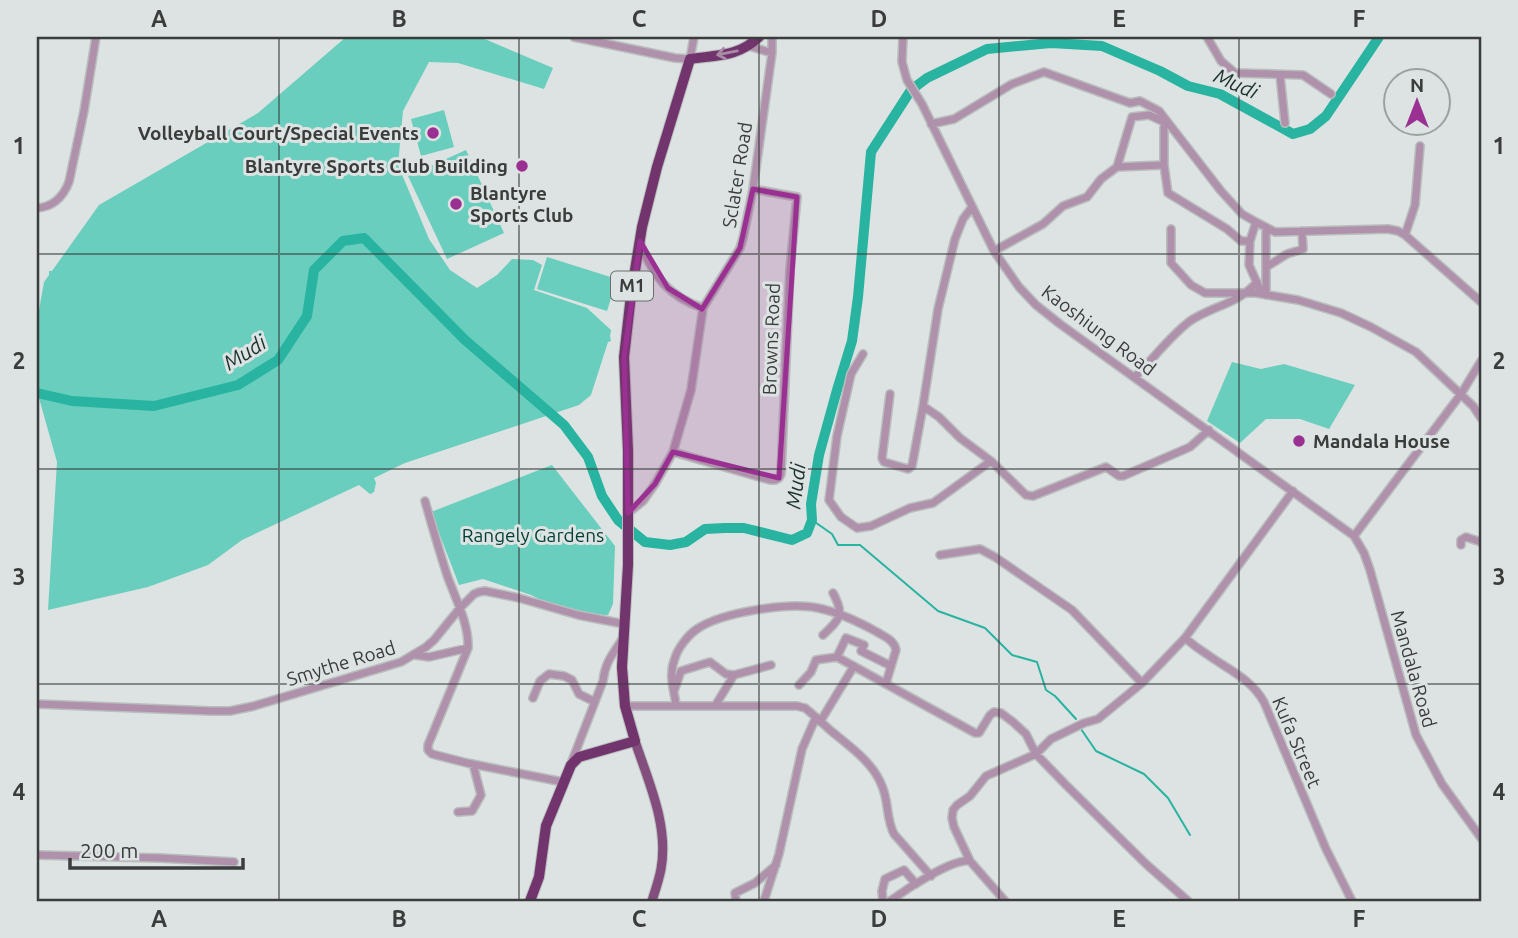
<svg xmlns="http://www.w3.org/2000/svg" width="1518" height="938" font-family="Ubuntu,sans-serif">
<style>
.green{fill:#69cebd}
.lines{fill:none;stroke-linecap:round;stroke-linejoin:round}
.stream{stroke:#28b4a1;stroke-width:2}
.river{stroke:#28b4a1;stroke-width:10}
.minor-casing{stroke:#b9bebd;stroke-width:10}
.major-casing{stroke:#b9bebd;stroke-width:11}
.highway-casing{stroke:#b9bebd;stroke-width:12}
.minor{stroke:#b091ac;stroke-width:7}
.major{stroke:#834d7d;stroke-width:9}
.highway{stroke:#72346c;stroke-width:10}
.oneway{stroke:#a88ca7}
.marked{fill:#9a3092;fill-opacity:0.2;stroke:#9a3092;stroke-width:5;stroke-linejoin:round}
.grid{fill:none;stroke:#3a3d3c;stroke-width:2;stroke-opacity:0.55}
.poi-dot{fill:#9a3092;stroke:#dde3e2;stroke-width:2.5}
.labels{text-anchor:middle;stroke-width:6;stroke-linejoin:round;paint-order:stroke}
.shield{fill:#dde3e2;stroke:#6b6f6e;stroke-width:2}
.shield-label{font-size:18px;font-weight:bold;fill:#3a3d3c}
.poi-label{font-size:19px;font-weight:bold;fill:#3a3d3c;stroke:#dde3e2;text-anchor:end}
.street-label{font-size:19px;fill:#3a3d3c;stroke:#dde3e2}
.park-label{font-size:19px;fill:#003e36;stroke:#dde3e2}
.water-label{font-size:21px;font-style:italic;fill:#1b312d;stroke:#dde3e2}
.neatline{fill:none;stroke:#3a3d3c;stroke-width:2.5}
.grid-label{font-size:23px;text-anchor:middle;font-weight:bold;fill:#3a3d3c}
</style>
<rect width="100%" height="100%" fill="#dde3e2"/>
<path class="green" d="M346,37H480L553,68L544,89L458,63L429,62L403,111L398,165L429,239L450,270L477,288L497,275L512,259L533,260L542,265L534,290L587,308L611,330L610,336L611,341L608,342L591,395L579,405L405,463L374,478L376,483L374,492L370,494L359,485L242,540L208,565L148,587L48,610L57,462L37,391V321L44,282L49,275V271H52L99,205L258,113Z
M444,110L454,147L421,156L411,119Z
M466,150L504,233L447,259L408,176Z
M547,257L617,279L607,311L537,289Z
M1232,362L1261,369L1284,364L1355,385L1329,429L1300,419H1266L1240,443L1207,421Z
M552,465L615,546L613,604L608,615L570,614L531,595L483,579L459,585L431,512Z"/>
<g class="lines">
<path class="stream" d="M812,520L832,534L838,545H860L938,611L985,628L1012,655L1037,662L1046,690L1055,696L1076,719
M1081,729L1096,751L1144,774L1168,798L1190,835"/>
<path class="river" d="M37,393L72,401L154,406L238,385L278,360L307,316L314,270L343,241L364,238L465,340L564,425L588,457L602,496L618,520L645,542L670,545L686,542L705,529L725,528H744L792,540L807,533L812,520L811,504L819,455L837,390L852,341L858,297L871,152L911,90L927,78L987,49L1051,43L1102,46L1160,71L1188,86L1220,94L1293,134L1310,129L1326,116L1379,37"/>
<g class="minor-casing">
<path id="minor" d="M574,37L675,58L690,59L694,37
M903,37L902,62L907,80L922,104L994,251L1019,287L1036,305L1060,324L1354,536L1364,553L1370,570L1416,735L1442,784L1481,838
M1207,37L1221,61L1235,73L1303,75L1331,94
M749,46L772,53
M1280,75L1285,123
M931,124L954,119L1012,84L1044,72L1130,103L1140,101L1159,111L1221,191L1242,214L1256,222
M1164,165L1168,193L1227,229L1241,241H1250L1256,222L1275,232L1388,229L1398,231L1405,235L1481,302
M972,207L963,219L955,239L938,309L923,406L939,417L960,438L991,461L1026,495L1033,496L1106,467L1119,476H1123L1190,447L1209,430
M37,208C53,207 63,197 69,182L84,111L96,37
M1171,229V263L1191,285L1205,293H1256L1298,300L1341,313L1371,327L1416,352L1473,406L1481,418
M1405,235L1415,205L1420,146
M1250,241L1249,265L1262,294
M640,243C653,276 669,297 703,308
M994,251L1043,224L1063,206L1087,197L1101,179L1117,167L1132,117L1149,115L1164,122V165L1117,167
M1266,267L1287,254L1303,249L1302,231
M1266,295V227
M863,354L851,374L837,436L829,500L841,517L857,528L871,526L910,508L933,503L991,461
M1135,377C1153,359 1170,336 1190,321C1214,305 1237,305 1257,282
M890,394L882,458L884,462L908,469L912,466L923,406
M673,452L770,480H775L779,478L781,474L790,270L797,197L753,189
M1293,491L1185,638C1192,644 1200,650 1208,655C1229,670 1251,679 1264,702L1326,849L1352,901
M425,501C432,526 439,550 447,575C455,598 469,623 468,648L428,745V750L432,754L467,763L563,782
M628,513L643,501L655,484L673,452L691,390L703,308L740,248L743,238L753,189L772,53V37
M1354,536L1461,394L1481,361
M1461,545V540L1466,537L1481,542
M940,555L980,549L995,557L1072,610L1142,683
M823,635C840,619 845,615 833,593
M415,655L429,657L468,648
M891,666L861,651L864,645L846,638L837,657L975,733H979L990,715L994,712L1001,713L1013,722L1026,734L1036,754L1066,785L1146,864L1188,901
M799,685L811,672L816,660L837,657
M674,691L681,671L710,662L726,674L734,675
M533,698L540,681L549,674L564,676L572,680L579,694L595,702
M37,704L211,711H230L254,706L401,662L426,647L434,640L460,608L474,594L479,592L485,591L519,598L578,615L624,624
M676,705C674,688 668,676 675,658C678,648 688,635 697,629C722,612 789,602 818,608C838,612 859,622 877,632C885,637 894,640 896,650L886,683
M625,706H797L805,708C814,715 822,723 830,730C849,746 873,762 882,786C889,802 886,819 894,834L931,876
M715,706L734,675L771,665
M820,722L854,666
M572,761L603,681C605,662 613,654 623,638
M458,812L472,811L481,795L473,764
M37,855L160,858L234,862
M736,901L735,893L755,883L776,865
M764,901L779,854L802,749L816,717
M883,901L882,891L885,879L904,870L916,884
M890,901C905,890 953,858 970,861
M1005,901L970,861L954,827L952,818L953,810L957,805L970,796L986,776L1036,754L1051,739L1084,723L1098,719L1142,683L1185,638"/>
</g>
<g class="major-casing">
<path id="major" d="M635,741C648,781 669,825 661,869C659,880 655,891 652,901"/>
</g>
<g class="highway-casing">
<path id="highway" d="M530,901L539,877L546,826L571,765L579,757L635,741L625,706L622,667L628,565V451L624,357L631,295L642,227L657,167L690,59C717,55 738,57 759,37"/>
</g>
<use href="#minor" class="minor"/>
<use href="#major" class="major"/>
<use href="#highway" class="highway"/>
</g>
<defs><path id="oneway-shaft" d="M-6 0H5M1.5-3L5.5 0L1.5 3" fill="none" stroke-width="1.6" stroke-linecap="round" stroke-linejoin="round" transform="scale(1.75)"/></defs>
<use class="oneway" href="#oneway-shaft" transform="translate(727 53) rotate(169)"/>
<path class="marked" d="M753,189L797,197L779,478L673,452L655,484L628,513L624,357L640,241L668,288L702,309L740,248Z"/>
<path class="grid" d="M279,37V901M519,37V901M759,37V901M999,37V901M1239,37V901M37,254H1481M37,469H1481M37,684H1481"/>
<g class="poi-dot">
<circle cx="433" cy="133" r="7"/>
<circle cx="522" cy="166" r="7"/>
<circle cx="456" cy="204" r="7"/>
<circle cx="1299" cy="441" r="7"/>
</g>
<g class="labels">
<rect class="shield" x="611" y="271.5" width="42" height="29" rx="5"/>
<g class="shield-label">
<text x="632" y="292">M1</text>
</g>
<g class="poi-label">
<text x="419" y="140">Volleyball Court/Special Events</text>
<text x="508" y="173">Blantyre Sports Club Building</text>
<text x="470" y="200" text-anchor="start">Blantyre<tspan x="470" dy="22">Sports Club</tspan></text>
<text x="1313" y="448" text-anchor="start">Mandala House</text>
</g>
<g class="street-label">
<text transform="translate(737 175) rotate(-81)" y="7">Sclater Road</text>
<text transform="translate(1099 330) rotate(37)" y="7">Kaoshiung Road</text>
<text transform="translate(771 339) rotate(-88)" y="7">Browns Road</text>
<text transform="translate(341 663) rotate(-17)" y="7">Smythe Road</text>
<text transform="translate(1414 669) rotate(74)" y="7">Mandala Road</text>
<text transform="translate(1297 742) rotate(67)" y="7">Kufa Street</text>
</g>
<g class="park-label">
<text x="533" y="542">Rangely Gardens</text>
</g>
<g class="water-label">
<text transform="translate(1236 84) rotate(24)" y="7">Mudi</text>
<text transform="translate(245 353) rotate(-32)" y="7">Mudi</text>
<text transform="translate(796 486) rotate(-83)" y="7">Mudi</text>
</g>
</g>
<rect width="1518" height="938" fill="none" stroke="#dde3e2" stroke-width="77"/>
<g transform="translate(1417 102)"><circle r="33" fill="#dde3e2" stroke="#9ca1a0" stroke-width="2"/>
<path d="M0-5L12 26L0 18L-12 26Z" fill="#9a3092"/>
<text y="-10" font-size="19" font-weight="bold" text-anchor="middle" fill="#3a3d3c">N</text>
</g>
<path d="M70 858v10h173v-10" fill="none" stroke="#3a3d3c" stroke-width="3.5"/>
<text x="80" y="858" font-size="21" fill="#3a3d3c" stroke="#dde3e2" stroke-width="5" paint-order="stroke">200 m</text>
<rect x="38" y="38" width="1442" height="862" class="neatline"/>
<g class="grid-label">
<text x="159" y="27">A</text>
<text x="399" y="27">B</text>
<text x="639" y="27">C</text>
<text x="879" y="27">D</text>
<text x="1119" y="27">E</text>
<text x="1359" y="27">F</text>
<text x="19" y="154">1</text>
<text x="1499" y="154">1</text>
<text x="19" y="369">2</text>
<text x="1499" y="369">2</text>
<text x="19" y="585">3</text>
<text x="1499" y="585">3</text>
<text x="19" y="800">4</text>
<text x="1499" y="800">4</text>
<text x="159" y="927">A</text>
<text x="399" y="927">B</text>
<text x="639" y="927">C</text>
<text x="879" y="927">D</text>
<text x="1119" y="927">E</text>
<text x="1359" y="927">F</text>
</g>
</svg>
